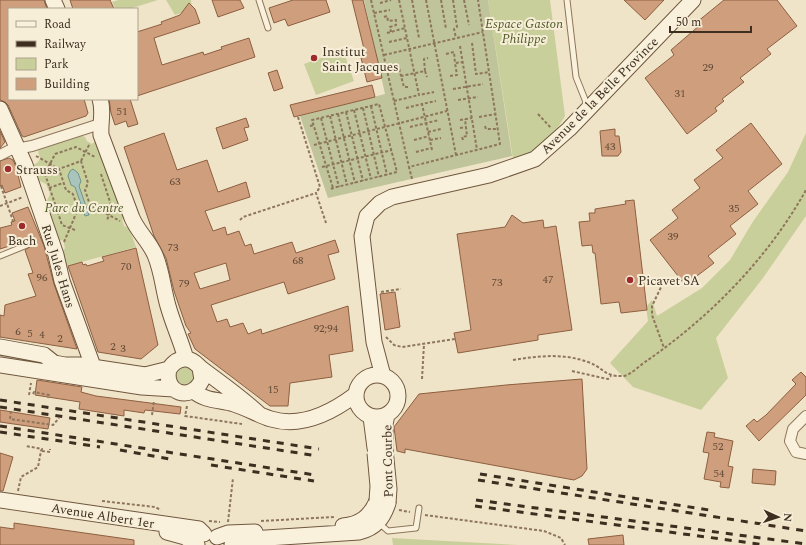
<svg xmlns="http://www.w3.org/2000/svg" width="806" height="545" font-family="Spectral,serif">
<style>
.green{fill:#c9cf9b}
.cemetery{fill:#bfc49a}
.water{fill:#a9c4bc;stroke:#6f938a}
.building{fill:#cf9f7d;stroke:#8d5f41;fill-rule:evenodd}
.lines{fill:none;stroke-linecap:round;stroke-linejoin:round}
.lane-casing{stroke:#8d765c;stroke-width:7}
.street-casing{stroke:#8d765c;stroke-width:12}
.secondary-casing{stroke:#6f573f;stroke-width:17}
.path{stroke:#8d765c;stroke-width:2;stroke-dasharray:3 2;stroke-linecap:butt}
.lane{stroke:#faf1dc;stroke-width:5}
.street{stroke:#faf1dc;stroke-width:10}
.secondary{stroke:#faf1dc;stroke-width:15}
.rail{stroke:#3d2e20;stroke-width:3;stroke-dasharray:7 7;stroke-linecap:butt}
.secondary-bridge-casing{stroke:#6f573f;stroke-width:17;stroke-linecap:butt}
.secondary-bridge{stroke:#faf1dc;stroke-width:15}
.poi-dot{fill:#9e2a2b;stroke:#f7eed8;stroke-width:1.5}
.labels{text-anchor:middle;stroke-width:4;stroke-linejoin:round;paint-order:stroke}
.number-label{font-size:11px;fill:#624a37}
.park-label{font-size:13px;font-style:italic;fill:#4d5a26;stroke:#f7eed8}
.poi-label{font-size:13px;fill:#3d2e20;stroke:#f7eed8;text-anchor:start}
.street-label{font-size:13px;fill:#3d2e20;stroke:#f7eed8}
</style>
<rect width="100%" height="100%" fill="#f0e4c8"/>
<path class="green" d="M118,0H158L129,9H115L112,2Z
M166,0H191L192,10L175,15Z
M488,0H550L565,116C548,143 547,151 513,159Z
M343,50L354,81L316,95L304,64Z
M806,133V216L763,278L716,338L728,378L701,410L633,387L610,363L648,321L646,307L652,300L657,316L702,288L730,260L752,223L788,172Z
M80,135L85,137L87,141L91,144L95,142L100,145L125,218L122,219L124,226L129,228L136,247L67,266L62,252L65,248L63,240L59,241L46,203L50,194L46,184L37,180L32,166L38,162L40,158L38,152L39,149Z
M176 376a9 9 0 1 1 18 0a9 9 0 1 1-18 0Z
M392,538L519,545H393Z"/>
<path class="cemetery" d="M364,0H488L512,156L328,198L300,116L385,94Z"/>
<path class="water" d="M73,169L78,173L81,181L79,186L89,215L85,216L75,187L71,185L68,176L70,171Z"/>
<path class="building" d="M0,0H44L47,9H9V99H84L88,113L86,116L24,137L22,136L8,105L5,102L0,100Z
M70,0H110L114,9H73Z
M212,0H240L244,8L218,17Z
M293,0H326L330,12L288,26L285,19L274,23L269,8Z
M352,0H363L382,78L367,82L359,50L364,49Z
M624,0H664L645,20Z
M724,0H777L797,26L767,49L771,54L740,78L744,82L722,99L724,101L715,108L717,111L687,134L645,78L674,55L671,50L700,25L697,22Z
M189,3L195,9L200,23L154,38L162,65L203,52L204,55L222,49L221,47L249,38L255,57L137,96V32L162,24L161,22L180,15Z
M277,70L283,88L274,91L268,73Z
M372,85L375,97L294,117L290,105Z
M109,99H130L138,124L128,127L126,121L115,125L111,113Z
M246,118L249,127L244,128L248,140L223,149L216,128Z
M751,123L782,164L748,191L758,204L730,226L736,234L708,256L714,263L685,285L650,240L678,218L672,210L700,188L694,180L723,158L716,150Z
M615,129V136H619L621,152L618,156H602L600,131Z
M0,131L5,142L0,148Z
M164,133L177,170L207,160L218,192L246,182L250,197L205,211L213,231L225,227L227,235L239,231L245,246L251,244L254,254L292,242L296,253L335,240L339,252L328,255L335,279L288,294L284,282L211,305L217,322L227,319L230,327L243,323L248,334L261,329L262,334L348,306L353,351L329,355L332,377L290,383L288,406H270L195,349L188,334L191,333L186,326L174,291L166,258L154,236L124,147ZM226,263L230,280L200,289L194,273Z
M9,158L13,160L16,167L21,187L5,193L2,185L0,186V161Z
M634,200L647,310L621,313L619,302L601,304L595,253H593L592,245L582,246L579,222L590,221L589,213H595V209L626,204L625,201Z
M28,207L44,246L54,284L77,349L0,337V315L4,316L5,305L36,296L28,274L33,273L25,250L30,247V242H22L0,249V228L12,225L11,222L15,221L12,213Z
M512,215L523,223L543,220L544,228L556,226L572,330L538,335V340L458,353L454,333L471,330L457,234L505,227Z
M136,248L158,345L141,359L98,352L68,266L82,262L83,265L86,264L87,266L104,261L102,257Z
M395,292L400,327L385,330L380,294Z
M801,372L806,377V395L759,441L746,426L754,419L757,422L766,415L796,384L792,380Z
M582,379L587,469L582,476L574,480L405,449V453L397,451L394,427L419,394L506,385Z
M37,380L82,387L81,392L96,396L181,407L180,414L145,410L144,413L124,410V416L79,409L80,402L35,395Z
M0,410L50,418L48,429L0,422Z
M707,432L715,433L714,437L733,441L728,466L733,467L729,488L720,487L721,482L704,479L709,453L703,452Z
M0,453L13,457L3,491H0Z
M753,469L776,471L775,485L752,483Z
M14,523L134,540V545H0V527L14,529Z
M623,535L624,545H589L588,539Z"/>
<g class="lines">
<g class="lane-casing">
<path id="lane" d="M259,0L268,28
M567,0L576,77L588,107
M0,256L27,245
M379,523L388,531L416,528L419,508"/>
</g>
<g class="street-casing">
<path id="street" d="M0,155L10,150L32,146L100,124
M806,416L793,429L790,441L796,452L806,454"/>
</g>
<g class="secondary-casing">
<path id="secondary" d="M53,0L57,9
M100,99C104,111 100,122 101,135L132,218C138,232 149,241 155,255C162,271 163,289 168,306C173,324 181,341 186,359
M0,109L25,165L56,255L62,281L98,380
M0,347L44,355L54,363L65,365H79L145,375L169,369
M0,365L142,387L174,389
M200,368L202,380C191,403 163,393 169,369C173,363 179,358 187,359C194,360 197,365 202,369C222,384 241,397 259,414
M356 396a21 21 0 1 1 42 0a21 21 0 1 1-42 0Z
M383,376L374,342L362,236L367,216L380,203L392,197L489,175L535,159L569,129L693,0
M194,391C204,401 221,400 234,404C247,408 258,415 271,419C301,428 331,413 355,395
M371,417L375,448
M385,449V424L387,415
M0,500L199,529L204,534
M343,526C360,524 370,517 377,501
M167,532L185,537L197,545
M217,537L228,533L255,532
M232,545L252,539L359,532C375,528 383,519 388,503"/>
</g>
<path class="path" d="M371,0L409,167
M399,0L419,95L434,92
M412,0L419,38
M426,0L456,155
M441,0L446,29
M453,0L457,27L454,29L456,38
M464,0L469,25
M380,3L391,0
M374,13L390,10
M384,17L387,16L388,21L396,20V25L390,27L391,32
M387,33L405,28
M389,42L407,38
M472,43L476,74L489,72
M460,46L477,150
M446,54L454,52L455,63
M384,55L483,32
M398,64L401,76
M425,71L427,77
M450,76L457,75L455,63L463,62
M408,87H404L401,76L425,71L424,59L428,58
M453,89L483,84
M458,100L478,97
M394,101L419,95
M371,106L387,175
M363,108L379,177
M406,108L422,104
M354,110L371,179
M346,112L363,181
M338,114L355,183
M538,114L551,128
M330,116L347,185
M298,117L320,187L316,193
M479,117L496,114
M321,118L339,187
M460,120L472,118
M310,126L314,125
M485,126L486,129H498
M410,127L439,120
M460,128L466,127
M428,132L441,129
M414,140L429,136
M430,140L441,138
M463,140L462,137L467,136L465,119
M314,145L447,111
M432,150L422,104L436,101
M416,152L431,148
M36,156L59,169
M81,161L90,143
M322,167L392,150
M101,174L112,208L107,220
M412,179L409,167L500,144L478,0
M1,186L13,221
M49,188L63,183
M331,189L333,188L397,172L379,104L312,120L333,188
M0,206L23,197
M78,209L90,205
M240,220L243,217L316,193L326,223
M75,230L62,225L45,174L55,154L76,147L95,157
M64,242L78,209L73,194L66,190L59,169L81,161L88,183L85,190L90,205L120,221
M663,283L652,306V315L664,348
M381,292L401,289
M386,337L394,345L402,347L455,339
M513,360C538,356 563,353 588,362C603,367 604,377 623,376C630,376 641,364 648,360C712,315 768,258 806,190
M572,371L603,378L608,379L611,376
M422,379L424,344
M33,394L34,392L49,395L48,398
M29,395L31,383
M187,406L185,416L242,424
M11,411L10,419L53,425L59,418
M152,415L154,401
M42,451L50,452V449
M18,491L21,477L38,467L41,451L42,449L26,446
M102,501L155,507L161,510
M399,510L410,512
M425,515L544,531L561,538L565,545
M209,521L220,522
M261,521L334,517
M228,522L233,478"/>
<use href="#lane" class="lane"/>
<use href="#street" class="street"/>
<use href="#secondary" class="secondary"/>
<path class="rail" d="M0,400L319,449
M0,407L318,456
M0,426L315,475
M0,432L100,447
M120,450L170,459
M211,465L314,481
M480,474L709,510
M478,480L806,531
M476,500L806,544
M475,506L766,545"/>
<g class="secondary-bridge-casing">
<path id="secondary-bridge" d="M385,449L389,489L388,503
M375,453L378,486L377,501"/>
</g>
<use href="#secondary-bridge" class="secondary-bridge"/>
</g>
<g class="poi-dot">
<circle cx="314" cy="58" r="4"/>
<circle cx="8" cy="169" r="4"/>
<circle cx="22" cy="226" r="4"/>
<circle cx="630" cy="280" r="4"/>
</g>
<g class="labels">
<g class="number-label">
<text x="708" y="71">29</text>
<text x="680" y="97">31</text>
<text x="122" y="115">51</text>
<text x="610" y="150">43</text>
<text x="175" y="185">63</text>
<text x="734" y="212">35</text>
<text x="673" y="240">39</text>
<text x="173" y="251">73</text>
<text x="298" y="264">68</text>
<text x="126" y="270">70</text>
<text x="42" y="281">96</text>
<text x="548" y="283">47</text>
<text x="497" y="286">73</text>
<text x="184" y="287">79</text>
<text x="326" y="332">92;94</text>
<text x="18" y="335">6</text>
<text x="30" y="337">5</text>
<text x="42" y="338">4</text>
<text x="60" y="342">2</text>
<text x="113" y="350">2</text>
<text x="123" y="352">3</text>
<text x="273" y="393">15</text>
<text x="718" y="450">52</text>
<text x="719" y="477">54</text>
</g>
<g class="park-label">
<text x="524" y="28">Espace Gaston<tspan x="524" dy="15">Philippe</tspan></text>
<text x="84" y="212">Parc du Centre</text>
</g>
<g class="poi-label">
<text x="322" y="56">Institut<tspan x="322" dy="15">Saint Jacques</tspan></text>
<text x="16" y="174">Strauss</text>
<text x="22" y="245" text-anchor="middle">Bach</text>
<text x="638" y="285">Picavet SA</text>
</g>
<g class="street-label">
<text transform="translate(599 95) rotate(-45)" y="5">Avenue de la Belle Province</text>
<text transform="translate(59 266) rotate(73)" y="5">Rue Jules Hans</text>
<text transform="translate(387 461) rotate(-91)" y="5">Pont Courbe</text>
<text transform="translate(103 515) rotate(9)" y="5">Avenue Albert 1er</text>
</g>
</g>
<rect x="8" y="8" width="130" height="92" fill="#f7eed8" stroke="#ada18e"/>
<rect x="16" y="21" width="20" height="6" fill="#faf1dc" stroke="#ada18e"/>
<text x="44" y="28" font-size="12" fill="#3d2e20">Road</text>
<rect x="16" y="41" width="20" height="6" fill="#3d2e20" stroke="#ada18e"/>
<text x="44" y="48" font-size="12" fill="#3d2e20">Railway</text>
<rect x="16" y="58" width="20" height="12" fill="#c9cf9b" stroke="#ada18e"/>
<text x="44" y="68" font-size="12" fill="#3d2e20">Park</text>
<rect x="16" y="78" width="20" height="12" fill="#cf9f7d" stroke="#ada18e"/>
<text x="44" y="88" font-size="12" fill="#3d2e20">Building</text>
<g transform="translate(778 517) rotate(93)" stroke="#f7eed8" stroke-width="3" paint-order="stroke">
<path d="M0-3L7 15L0 10L-7 15Z" fill="#3d2e20"/>
<text y="-6" font-size="11" font-weight="bold" text-anchor="middle" fill="#3d2e20">N</text>
</g>
<path d="M670 26v6h81v-6" fill="none" stroke="#3d2e20" stroke-width="2"/>
<text x="676" y="26" font-size="12" fill="#3d2e20" stroke="#f7eed8" stroke-width="3" paint-order="stroke">50 m</text>
</svg>
